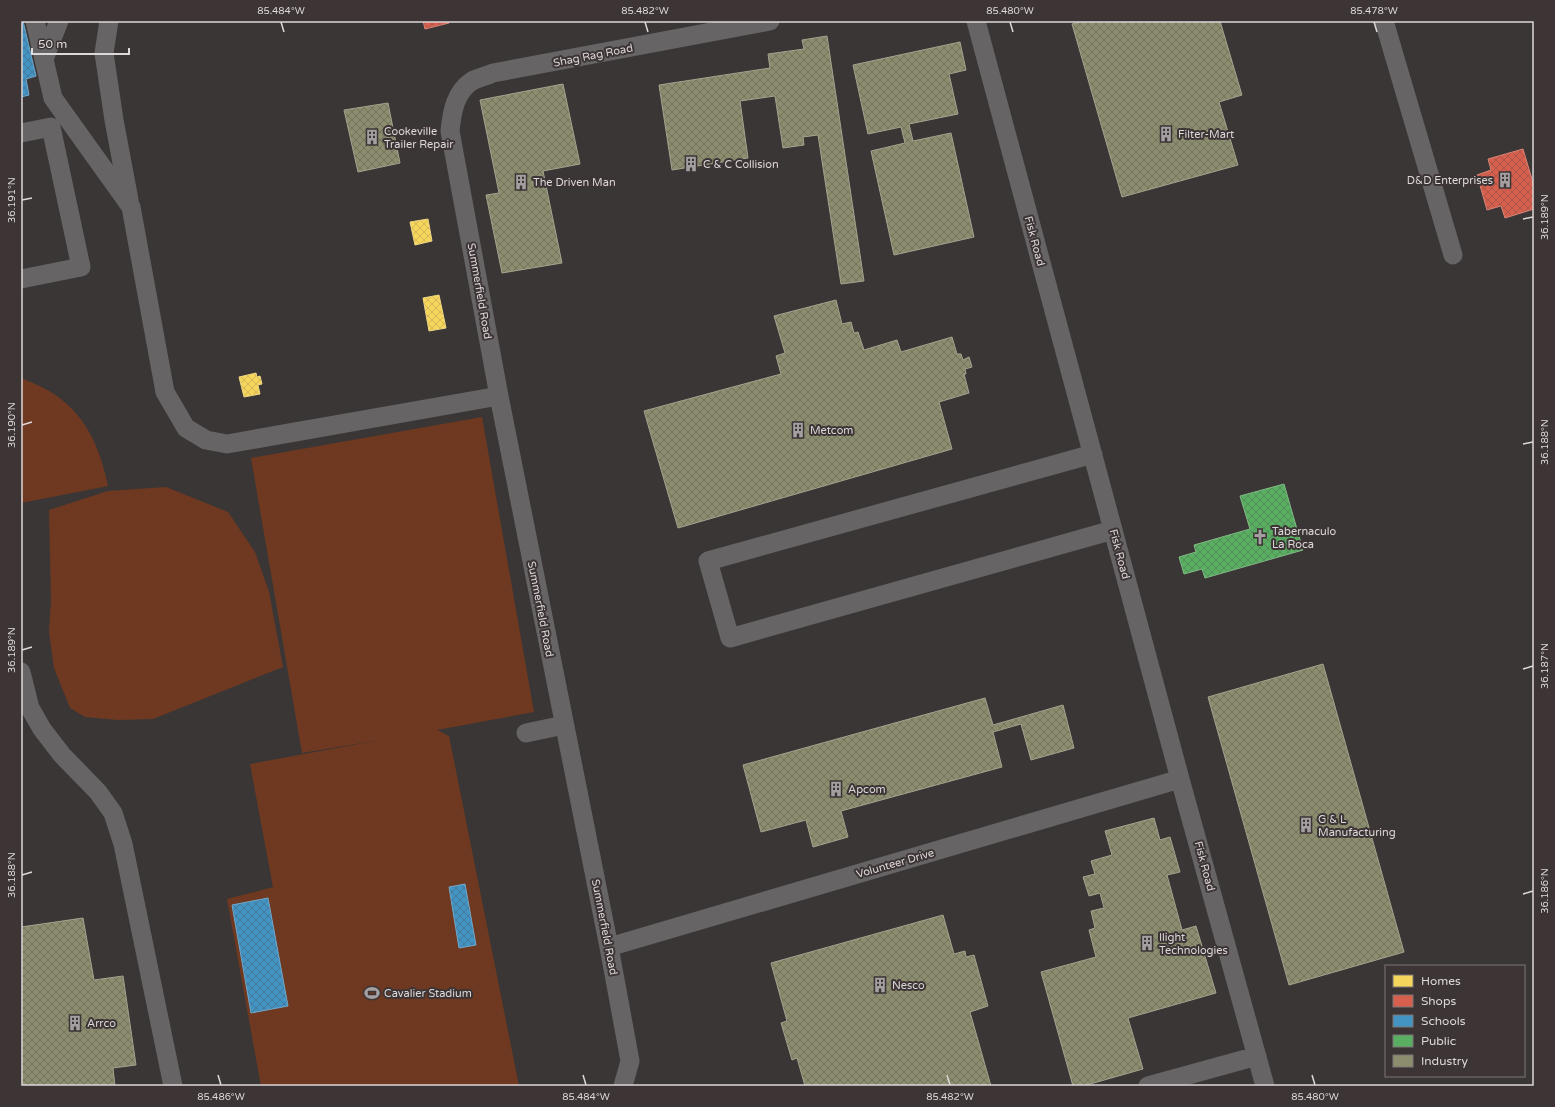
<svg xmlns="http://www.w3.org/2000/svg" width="1555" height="1107" font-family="'Varela Round',sans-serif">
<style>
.park{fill:#6f3921}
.homes{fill:url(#homes-cross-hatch);stroke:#eed682}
.shops{fill:url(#shops-cross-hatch);stroke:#d88477}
.schools{fill:url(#schools-cross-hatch);stroke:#71a8ca}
.public{fill:url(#public-cross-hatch);stroke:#81bb85}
.industry{fill:url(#industry-cross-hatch);stroke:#a4a38e}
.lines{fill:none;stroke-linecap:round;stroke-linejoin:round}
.minor{stroke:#666465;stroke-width:19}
.ticks{fill:none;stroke:#ddd8d9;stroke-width:1.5}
.labels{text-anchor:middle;stroke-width:4;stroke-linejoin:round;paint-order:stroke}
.street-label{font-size:11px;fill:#ddd8d9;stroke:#3c3435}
.poi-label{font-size:11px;fill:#ddd8d9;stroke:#3c3435;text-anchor:start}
.neatline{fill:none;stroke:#ddd8d9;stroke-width:1.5}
.ticks-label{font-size:10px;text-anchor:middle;fill:#ddd8d9}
</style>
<defs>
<pattern id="homes-cross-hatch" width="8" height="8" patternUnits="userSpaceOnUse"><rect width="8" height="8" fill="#f6d55c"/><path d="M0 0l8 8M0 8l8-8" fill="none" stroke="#d2b757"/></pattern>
<pattern id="shops-cross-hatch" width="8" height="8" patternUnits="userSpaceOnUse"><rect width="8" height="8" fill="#d6604d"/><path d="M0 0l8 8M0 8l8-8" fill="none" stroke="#aa5749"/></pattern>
<pattern id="schools-cross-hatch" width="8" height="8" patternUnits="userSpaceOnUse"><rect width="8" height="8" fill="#4393c3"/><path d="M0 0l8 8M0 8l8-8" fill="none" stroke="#437a9c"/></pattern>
<pattern id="public-cross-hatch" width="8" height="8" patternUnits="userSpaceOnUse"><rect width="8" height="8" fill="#5aae61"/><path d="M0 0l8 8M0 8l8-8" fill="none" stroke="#538d57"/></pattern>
<pattern id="industry-cross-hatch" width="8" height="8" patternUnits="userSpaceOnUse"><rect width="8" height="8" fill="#8c8c6e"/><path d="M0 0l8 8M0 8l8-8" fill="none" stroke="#72725e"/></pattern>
</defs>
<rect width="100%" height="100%" fill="#3a3636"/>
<path class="park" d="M21,378C30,382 41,386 49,391C85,412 100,447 108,486L21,503Z
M482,417L534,712L437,730L449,736L519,1086H261L227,899L273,887L250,764L380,740L302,753L251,458Z
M166,487L228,512L255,552L269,592L283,667L153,719L118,720L85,717L70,708L54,668L49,632L51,601L49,510L108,491Z"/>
<path class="homes" d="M428,219L432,241L415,245L410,222Z
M439,295L446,328L429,331L423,298Z
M256,373L257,377L260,376L262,384L258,385L260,394L244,397L239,377Z"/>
<path class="shops" d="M423,21H449V23L425,29Z
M1523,149L1534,186V209L1505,218L1501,206L1487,210L1477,175L1491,170L1488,159Z"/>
<path class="schools" d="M21,21H23L36,76L26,79L29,95L21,97Z
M465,884L476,945L459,948L449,887Z
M268,898L288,1006L251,1013L232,905Z"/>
<path class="public" d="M1284,484L1303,550L1205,578L1202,569L1184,574L1179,557L1196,552L1194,545L1250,529L1240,496Z"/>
<path class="industry" d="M1083,21H1220L1242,95L1219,102L1238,165L1122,197L1072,24Z
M827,36L864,281L841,284L818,135L803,137L804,145L783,148L775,96L740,101L748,158L672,170L659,85L770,68L768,54L804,49L802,40Z
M960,42L966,70L949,74L958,114L909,124L913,141L951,133L974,237L894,255L871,151L905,143L901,127L868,134L853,65Z
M563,84L580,164L543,171L562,263L502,273L486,195L499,193L480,100Z
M388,103L400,163L358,172L344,110Z
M836,300L842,324L851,322L854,333L858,332L864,350L897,340L901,352L952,337L957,354H961L963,360L969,357L972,367L965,369L966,374H964L969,393L939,402L952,449L678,528L644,411L781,374L776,356L785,353L774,316Z
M1323,664L1404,952L1289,985L1208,697Z
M985,698L993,725L1063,705L1074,748L1031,760L1021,724L993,732L1002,767L841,811L848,837L813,847L806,820L761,832L743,765Z
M1154,818L1160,840L1170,837L1180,872L1167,875L1182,930L1196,926L1216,993L1128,1018L1143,1069L1083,1086H1073L1041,972L1096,957L1089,930L1095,928L1091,911L1104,908L1100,893L1089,896L1083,877L1095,874L1091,861L1112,855L1105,831Z
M943,915L954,954L965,951L966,957L974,955L988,1006L970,1012L991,1086H805L797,1058L792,1060L781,1023L787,1021L771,963Z
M83,918L94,980L123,976L136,1065L113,1068L115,1086H21V927Z"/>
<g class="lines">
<path class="minor" d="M35,21L53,98L131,207L165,392L186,428L206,440L227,444L499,396
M109,21L104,53L114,120L129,200
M976,21L1180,779L1265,1086
M1384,21L1453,255
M44,59L59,21
M21,133L51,127L81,267L21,279
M1093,454L708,561L730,638L1113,530
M21,672L30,708L42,729L62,755L98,792L113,813L123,844L173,1086
M526,733L564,725
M609,947L1180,779
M623,1086L630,1061L609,947L499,396L450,131C452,112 455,92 472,81C478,78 486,76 493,73L770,21
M1148,1086L1257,1056"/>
</g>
<path class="ticks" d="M281,22L284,32M645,22L648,32M1010,22L1013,32M1374,22L1377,32M22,200L32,198M1523,219L1533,217M22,425L32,422M1523,444L1533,442M22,650L32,647M1523,669L1533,666M22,875L32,872M1523,894L1533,891M218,1075L221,1085M583,1075L586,1085M947,1075L950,1085M1312,1075L1315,1085"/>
<defs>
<g id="building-bare" transform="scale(1.2)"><path d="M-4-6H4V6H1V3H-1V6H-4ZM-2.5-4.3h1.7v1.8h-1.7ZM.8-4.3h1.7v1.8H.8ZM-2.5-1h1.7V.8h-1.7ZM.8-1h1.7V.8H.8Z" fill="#a49fa0" stroke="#3c3435" stroke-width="2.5" paint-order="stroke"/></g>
<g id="church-bare" transform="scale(1.2)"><path d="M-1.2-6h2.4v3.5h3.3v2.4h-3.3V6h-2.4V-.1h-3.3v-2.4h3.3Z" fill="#a49fa0" stroke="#3c3435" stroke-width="2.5" paint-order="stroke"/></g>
<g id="stadium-bare" transform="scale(1.2)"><path d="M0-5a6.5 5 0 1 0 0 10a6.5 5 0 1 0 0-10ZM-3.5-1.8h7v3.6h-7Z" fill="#a49fa0" stroke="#3c3435" stroke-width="2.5" paint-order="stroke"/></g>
</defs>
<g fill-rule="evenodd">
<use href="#building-bare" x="1166" y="134"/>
<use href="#building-bare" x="372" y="137"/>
<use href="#building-bare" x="691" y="164"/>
<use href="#building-bare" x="1505" y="180"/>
<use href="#building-bare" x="521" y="182"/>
<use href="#building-bare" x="798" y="430"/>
<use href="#church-bare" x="1260" y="537"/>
<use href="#building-bare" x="836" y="789"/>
<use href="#building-bare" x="1306" y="825"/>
<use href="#building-bare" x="1147" y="943"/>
<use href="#building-bare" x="880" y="985"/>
<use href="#stadium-bare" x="372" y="993"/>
<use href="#building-bare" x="75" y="1023"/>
</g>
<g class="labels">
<g class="street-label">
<text transform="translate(593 55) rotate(-11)" y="4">Shag Rag Road</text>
<text transform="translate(1035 241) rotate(75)" y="4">Fisk Road</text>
<text transform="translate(480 291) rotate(80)" y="4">Summerfield Road</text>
<text transform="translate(1120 554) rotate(75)" y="4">Fisk Road</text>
<text transform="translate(541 609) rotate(79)" y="4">Summerfield Road</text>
<text transform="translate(895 863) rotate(-16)" y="4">Volunteer Drive</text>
<text transform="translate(1205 866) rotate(75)" y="4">Fisk Road</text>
<text transform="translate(605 927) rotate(79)" y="4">Summerfield Road</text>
</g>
<g class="poi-label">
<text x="384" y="135">Cookeville<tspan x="384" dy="13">Trailer Repair</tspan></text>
<text x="1178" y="138">Filter-Mart</text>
<text x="703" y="168">C &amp; C Collision</text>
<text x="1493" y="184" text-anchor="end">D&amp;D Enterprises</text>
<text x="533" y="186">The Driven Man</text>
<text x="810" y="434">Metcom</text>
<text x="1272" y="535">Tabernaculo<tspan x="1272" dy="13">La Roca</tspan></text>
<text x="848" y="793">Apcom</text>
<text x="1318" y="823">G &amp; L<tspan x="1318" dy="13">Manufacturing</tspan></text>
<text x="1159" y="941">Ilight<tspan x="1159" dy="13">Technologies</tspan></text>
<text x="892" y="989">Nesco</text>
<text x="384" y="997">Cavalier Stadium</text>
<text x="87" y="1027">Arrco</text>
</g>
</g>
<rect width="1555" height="1107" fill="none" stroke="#3c3435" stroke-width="44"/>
<rect x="1385" y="965" width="140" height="112" fill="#3c3435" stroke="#7c7677"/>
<rect x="1393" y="975" width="20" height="12" fill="#f6d55c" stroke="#7c7677"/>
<text x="1421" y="985" font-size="12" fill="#ddd8d9">Homes</text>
<rect x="1393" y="995" width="20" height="12" fill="#d6604d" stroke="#7c7677"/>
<text x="1421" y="1005" font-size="12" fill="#ddd8d9">Shops</text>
<rect x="1393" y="1015" width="20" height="12" fill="#4393c3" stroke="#7c7677"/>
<text x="1421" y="1025" font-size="12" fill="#ddd8d9">Schools</text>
<rect x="1393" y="1035" width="20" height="12" fill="#5aae61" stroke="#7c7677"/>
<text x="1421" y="1045" font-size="12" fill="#ddd8d9">Public</text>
<rect x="1393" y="1055" width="20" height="12" fill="#8c8c6e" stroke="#7c7677"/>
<text x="1421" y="1065" font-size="12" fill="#ddd8d9">Industry</text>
<path d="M32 48v6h97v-6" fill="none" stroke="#ddd8d9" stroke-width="2"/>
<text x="38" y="48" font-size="12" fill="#ddd8d9" stroke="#3c3435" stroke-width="3" paint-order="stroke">50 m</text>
<rect x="22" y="22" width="1511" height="1063" class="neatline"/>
<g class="ticks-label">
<text x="281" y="14">85.484°W</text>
<text x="645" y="14">85.482°W</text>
<text x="1010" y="14">85.480°W</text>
<text x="1374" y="14">85.478°W</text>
<text transform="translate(11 200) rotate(-90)" y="4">36.191°N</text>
<text transform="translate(1544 217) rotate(-90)" y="4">36.189°N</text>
<text transform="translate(11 425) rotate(-90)" y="4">36.190°N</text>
<text transform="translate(1544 442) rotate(-90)" y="4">36.188°N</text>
<text transform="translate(11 650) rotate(-90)" y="4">36.189°N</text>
<text transform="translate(1544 666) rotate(-90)" y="4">36.187°N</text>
<text transform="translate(11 875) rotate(-90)" y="4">36.188°N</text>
<text transform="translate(1544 891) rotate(-90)" y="4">36.186°N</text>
<text x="221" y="1100">85.486°W</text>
<text x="586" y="1100">85.484°W</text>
<text x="950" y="1100">85.482°W</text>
<text x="1315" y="1100">85.480°W</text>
</g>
</svg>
